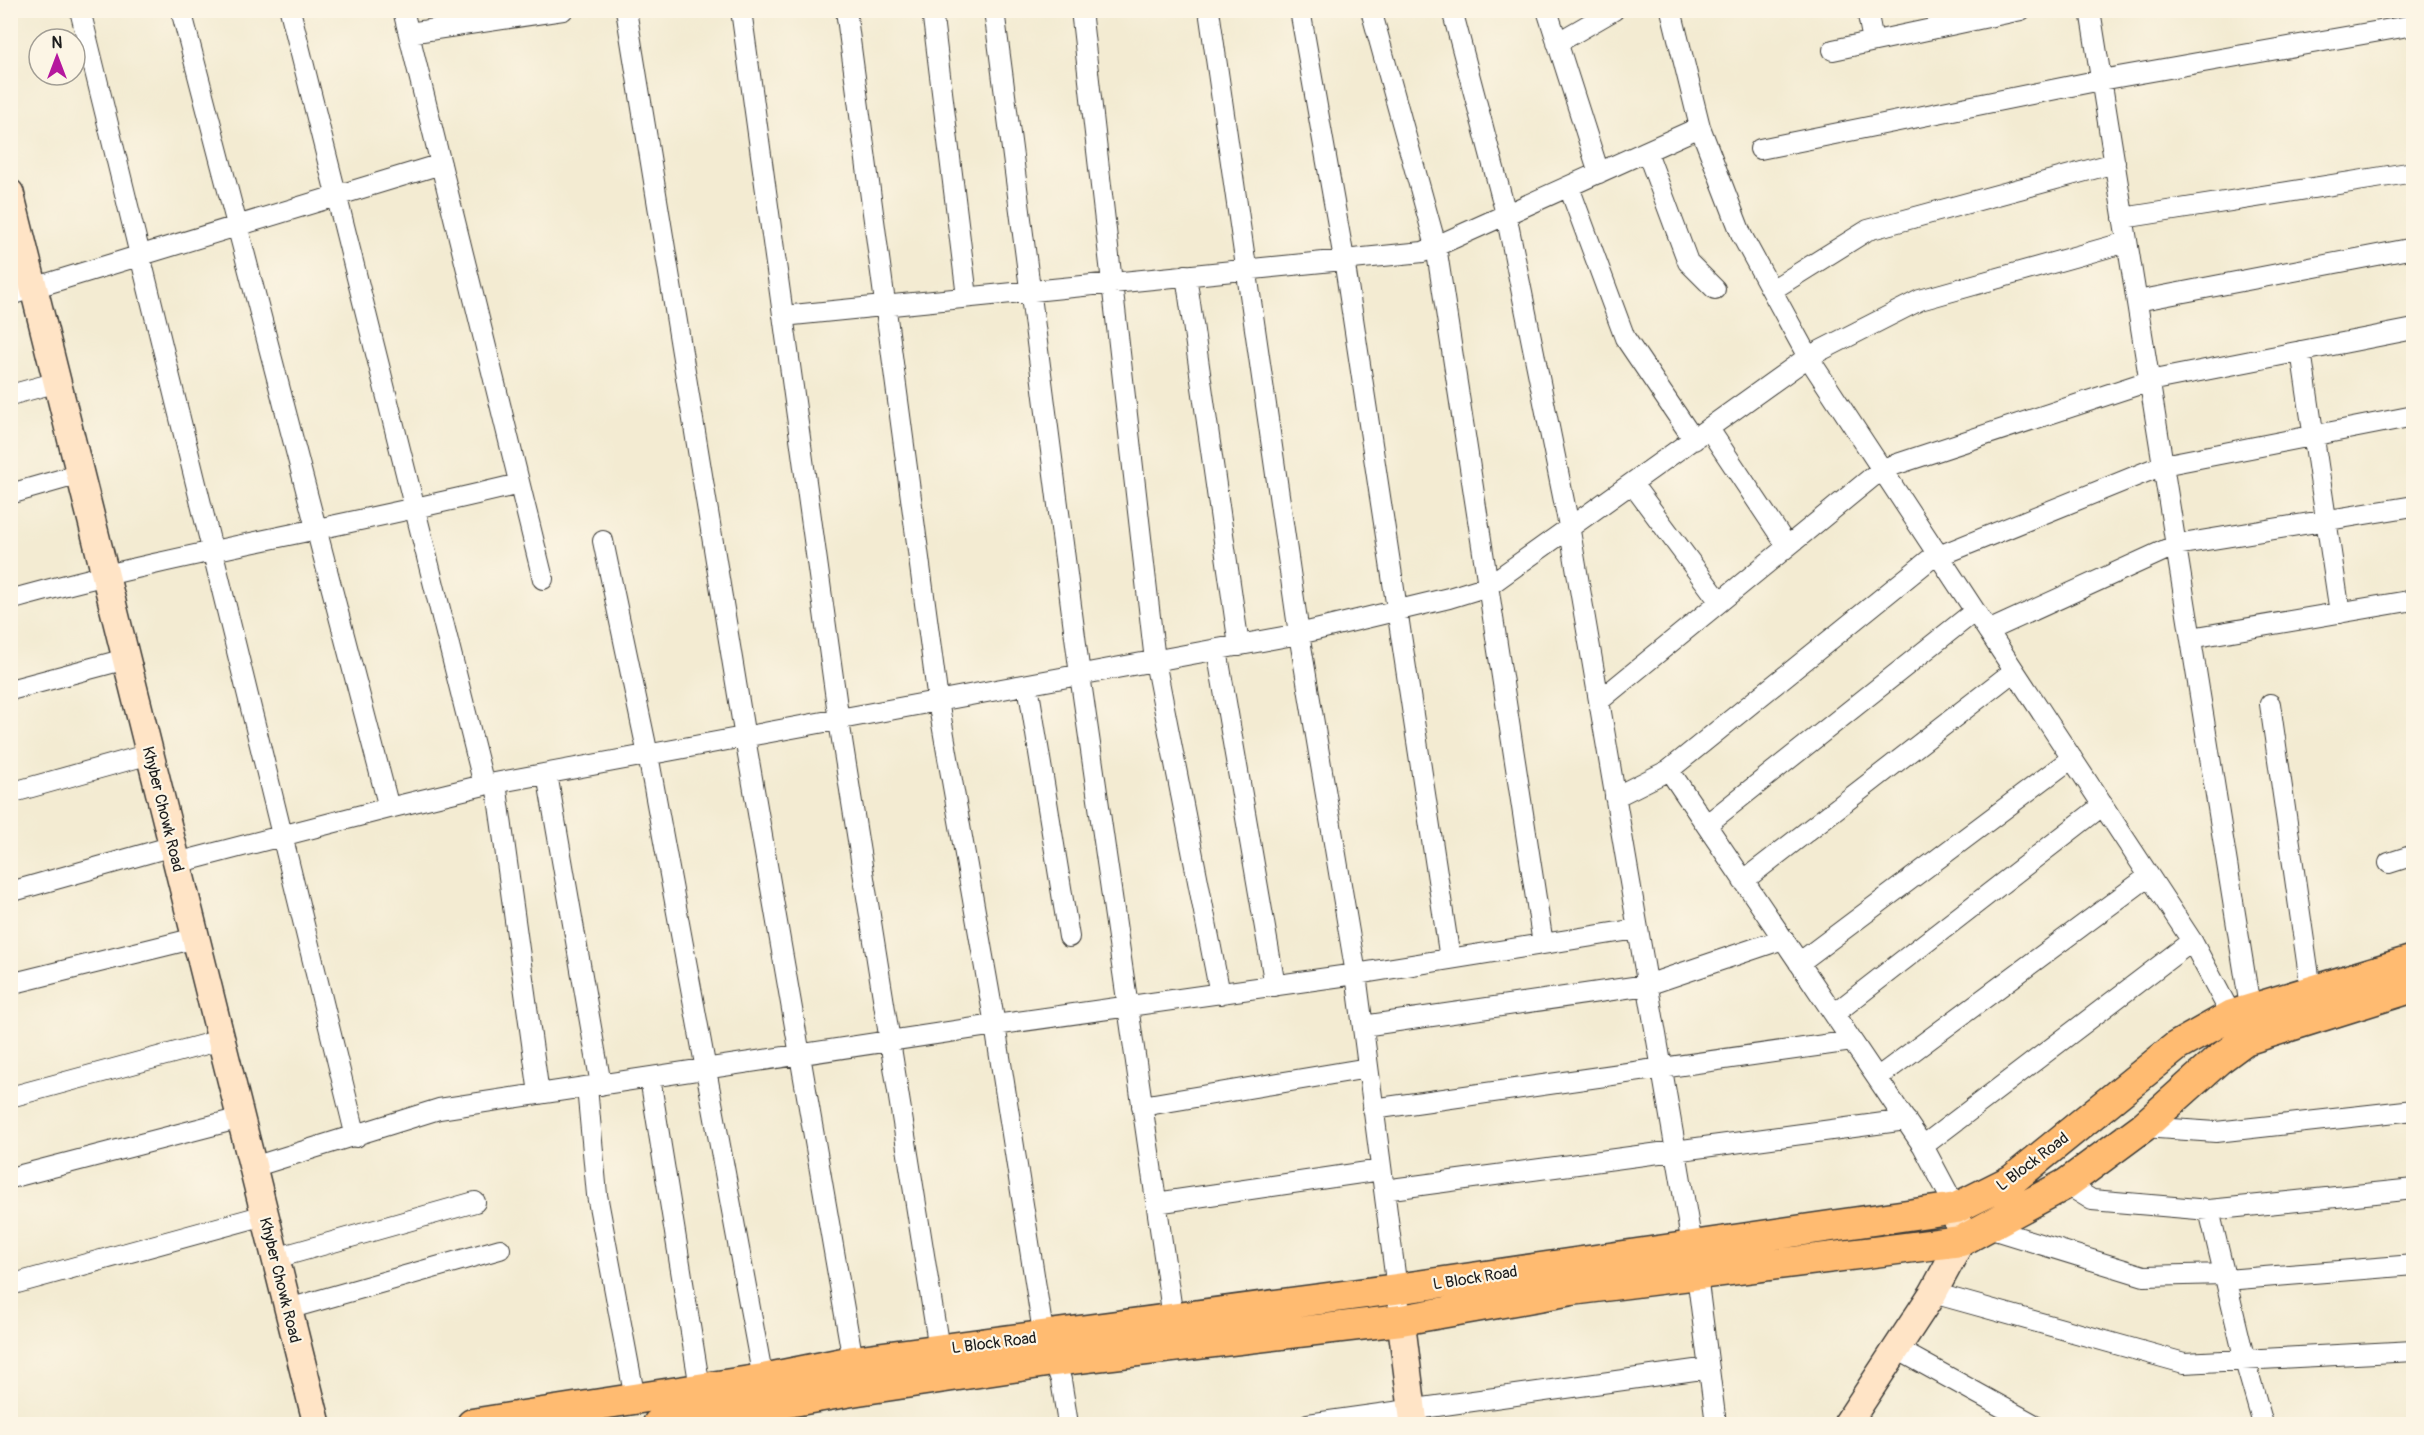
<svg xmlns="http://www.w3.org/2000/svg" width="2424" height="1435" font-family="Pangolin,sans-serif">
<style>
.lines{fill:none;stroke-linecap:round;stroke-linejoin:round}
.street-casing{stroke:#3c3b37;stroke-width:22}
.secondary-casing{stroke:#3c3b37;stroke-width:30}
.primary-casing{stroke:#3c3b37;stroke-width:33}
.street{stroke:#fff;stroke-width:20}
.secondary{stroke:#ffe4c6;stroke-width:27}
.primary{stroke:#ffbb71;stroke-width:30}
.labels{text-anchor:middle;stroke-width:4.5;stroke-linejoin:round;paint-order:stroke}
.street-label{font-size:16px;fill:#1c1c1c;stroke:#fcf5e5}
</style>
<rect width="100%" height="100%" fill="#fcf5e5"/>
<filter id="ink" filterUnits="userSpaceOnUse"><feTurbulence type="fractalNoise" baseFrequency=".0167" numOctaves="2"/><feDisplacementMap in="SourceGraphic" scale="12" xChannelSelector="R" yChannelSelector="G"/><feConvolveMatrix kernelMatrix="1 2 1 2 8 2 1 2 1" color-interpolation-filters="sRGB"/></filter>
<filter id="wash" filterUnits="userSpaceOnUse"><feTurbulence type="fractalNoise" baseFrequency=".008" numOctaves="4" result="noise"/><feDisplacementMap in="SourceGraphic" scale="24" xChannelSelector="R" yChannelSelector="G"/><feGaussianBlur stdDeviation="1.35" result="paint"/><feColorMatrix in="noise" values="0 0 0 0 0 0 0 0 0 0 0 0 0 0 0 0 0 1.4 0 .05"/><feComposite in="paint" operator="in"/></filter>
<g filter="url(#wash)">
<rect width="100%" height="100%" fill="#f3ebd2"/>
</g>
<g filter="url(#ink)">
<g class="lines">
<g class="street-casing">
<path id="street" d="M80,10L356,1137
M181,10L389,808L484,785L1299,634L1449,598L1488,586L1808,357L1920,300L2127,242
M290,10L484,785
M403,10L543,579
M626,10L745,738L853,1361
M741,10L839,721L939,1349
M846,10L938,701L995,1025L1042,1326L1061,1380L1068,1424
M932,10L967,297
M994,10L1080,675L1173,1318
M1081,10L1155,661L1220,994
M1209,10L1299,634L1356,974L1401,1320
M1300,10L1344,259L1450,959
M1371,10L1436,246L1543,944
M1452,10L1506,214L1570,531L1692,1245
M1547,10L1599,173
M1671,10L1700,127L1742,236L1808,357L2192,941L2236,1024
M1867,10L1873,41
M2090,10L2250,1007
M409,33L563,10
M1557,43L1614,10
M1833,50L2021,10
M1760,149L2101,80L2414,25
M1647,152L1688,262L1715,289
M1569,187L1625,338L1694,440
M2123,218L2414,172
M1186,275L1239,646
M1772,290L1868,230L2115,163
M10,295L441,164
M2137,301L2414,248
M783,316L1423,252L1700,127
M2301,351L2340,613
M10,395L58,382
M1709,429L1787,546
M1633,485L1720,602
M10,494L80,474
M603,541L648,755L763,1379
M10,600C178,553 350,526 519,484
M1988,631L2176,545L2414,506
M2191,638L2414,600
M1217,650L1275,986
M1028,685L1069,937
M10,690L126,659
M1599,701L1882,469L2149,381L2414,329
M2270,704L2311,990
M1669,770L1923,1146L1956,1208
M547,774L601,1085
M496,783L539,1094
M10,793L150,754
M1615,797L1669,770L1929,560L2163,465L2414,416
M1706,825L1975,611
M177,863L389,808
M2389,863L2414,855
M1743,881L2014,671
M10,892L173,846
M1799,963L2072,758
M10,984L196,938
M1834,1014L2103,805
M1363,1026L1647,985L1783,939
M650,1078L700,1388
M1877,1078L2149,876
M587,1087L597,1195L635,1399
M10,1097L221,1040
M1142,1106L1368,1068
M1373,1109L1852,1041
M2143,1127L2216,1132L2414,1110
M1923,1146L2192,941
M253,1167L439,1109L995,1025L1356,974L1637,929
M10,1178L241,1118
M2066,1184L2092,1200L2209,1210L2414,1189
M1384,1190L1906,1120
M1156,1203L1381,1170
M2209,1210L2245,1361L2263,1424
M1988,1228L2144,1276L2225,1274
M276,1258L475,1202
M1697,1275L1716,1424
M2226,1280L2414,1265
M10,1285L265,1215
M1933,1293L2184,1363L2414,1351
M288,1309L500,1249
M1897,1349L2033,1424
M1308,1424L1709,1368"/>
</g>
<g class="secondary-casing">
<path id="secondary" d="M10,193L317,1424
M1401,1320L1414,1424
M1847,1424L1933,1293L1961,1241L1956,1208"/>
</g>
<g class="primary-casing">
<path id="primary" d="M472,1424L763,1379L853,1361L1396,1289L1956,1208L2012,1180L2177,1046L2232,1015L2414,960
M658,1424L858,1390L1053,1361L1401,1320L1572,1290L1961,1241L2066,1184L2143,1127L2218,1060L2245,1040L2414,987"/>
</g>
<use href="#street" class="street"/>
<use href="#secondary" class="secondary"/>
<use href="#primary" class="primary"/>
</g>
</g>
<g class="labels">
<g class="street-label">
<text transform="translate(164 809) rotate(76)" y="6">Khyber Chowk Road</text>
<text transform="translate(2032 1161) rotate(-37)" y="6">L Block Road</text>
<text transform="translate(1475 1277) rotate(-9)" y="6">L Block Road</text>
<text transform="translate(281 1280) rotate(76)" y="6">Khyber Chowk Road</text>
<text transform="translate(994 1342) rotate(-7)" y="6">L Block Road</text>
</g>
</g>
<rect width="2424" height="1435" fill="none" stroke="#fcf5e5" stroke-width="36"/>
<g transform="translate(57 57)"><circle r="28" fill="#fcf5e5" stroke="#a29e95" stroke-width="1.5"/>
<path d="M0-4.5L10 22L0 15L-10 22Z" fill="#b5179e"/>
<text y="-9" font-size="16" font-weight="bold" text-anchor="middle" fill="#1c1c1c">N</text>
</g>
</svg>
